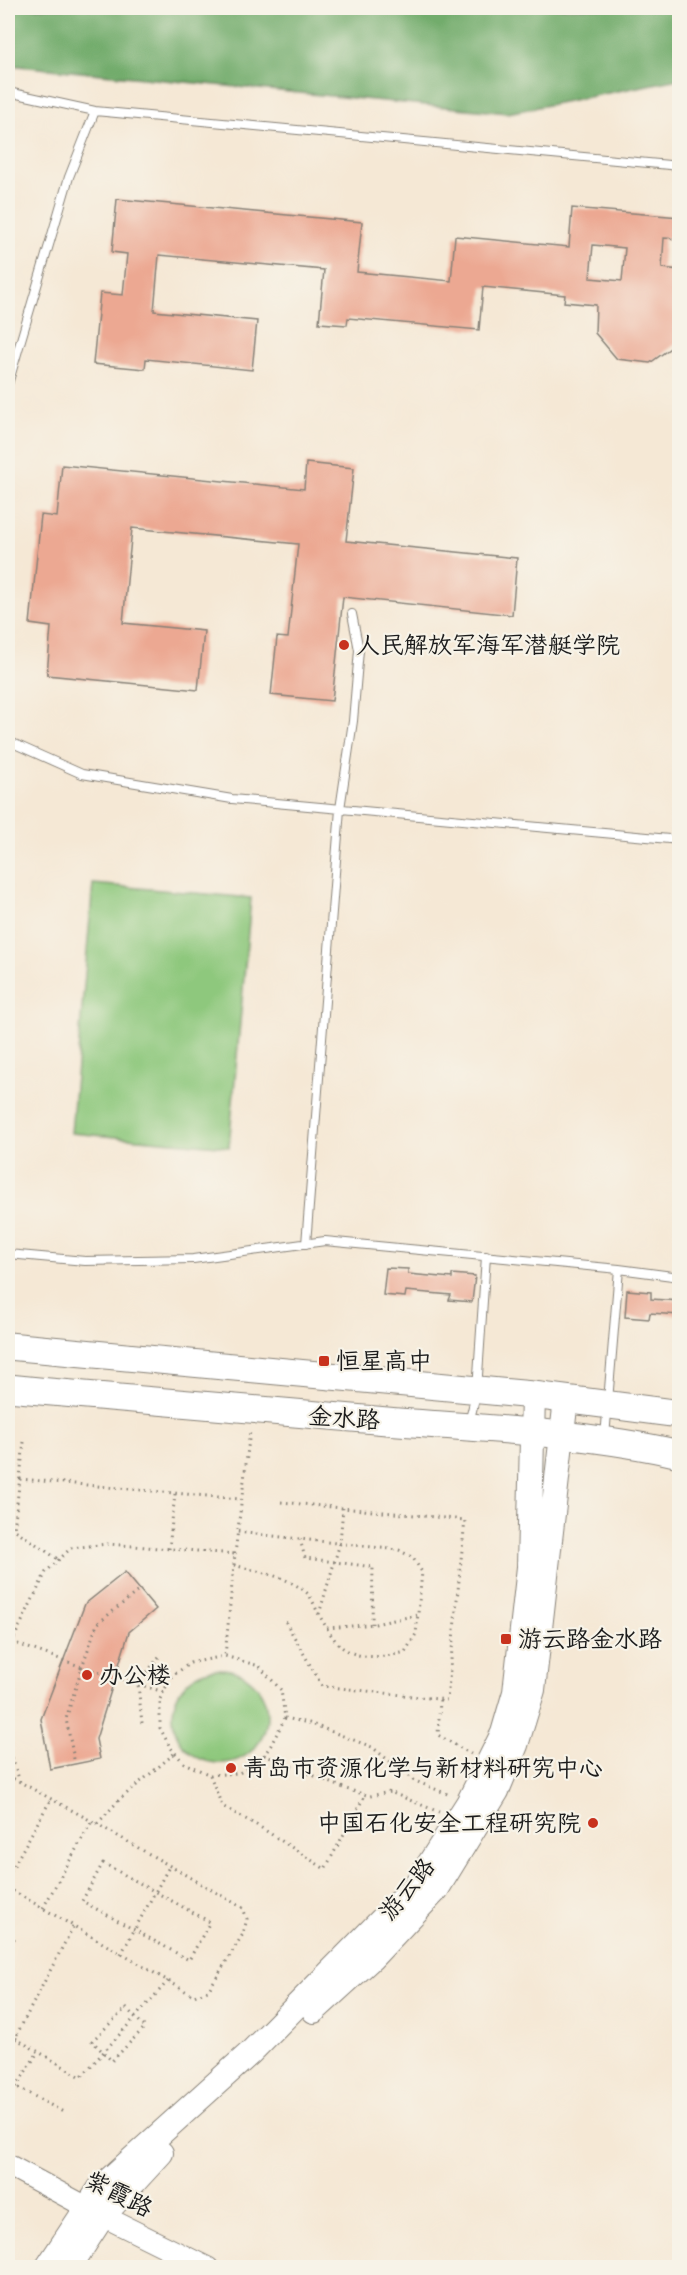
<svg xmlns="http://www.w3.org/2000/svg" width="687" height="2275" font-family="'Indie Flower','LXGW WenKai TC',sans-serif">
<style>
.green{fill:#8ec87d;stroke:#55724c;stroke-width:1.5}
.forest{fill:#72ac6c;stroke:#476444;stroke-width:1.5}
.building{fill:#eca892;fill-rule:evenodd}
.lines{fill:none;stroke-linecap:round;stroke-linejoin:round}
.service-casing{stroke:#888278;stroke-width:10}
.tertiary-casing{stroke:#888278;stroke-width:23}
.secondary-casing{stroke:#888278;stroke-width:26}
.primary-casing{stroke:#888278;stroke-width:29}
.path{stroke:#888278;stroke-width:3;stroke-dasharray:1.5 4.5;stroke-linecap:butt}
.service{stroke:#fff;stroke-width:8}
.tertiary{stroke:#fff;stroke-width:21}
.secondary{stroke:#fff;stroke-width:24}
.primary{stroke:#fff;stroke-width:27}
.poi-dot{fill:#c8321e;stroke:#f7f3e8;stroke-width:2}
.labels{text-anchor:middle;stroke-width:4.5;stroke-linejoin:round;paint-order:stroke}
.poi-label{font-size:24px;fill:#1c1c1c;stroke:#f7f3e8;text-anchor:start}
.street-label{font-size:24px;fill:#1c1c1c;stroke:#f7f3e8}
</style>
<rect width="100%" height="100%" fill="#f7f3e8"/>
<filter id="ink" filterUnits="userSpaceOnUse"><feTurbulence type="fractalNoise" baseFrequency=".0167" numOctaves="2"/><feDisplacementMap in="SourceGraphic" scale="12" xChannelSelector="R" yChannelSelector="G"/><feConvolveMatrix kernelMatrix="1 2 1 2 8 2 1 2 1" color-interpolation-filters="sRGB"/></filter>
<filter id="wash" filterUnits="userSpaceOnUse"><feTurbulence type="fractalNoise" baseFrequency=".008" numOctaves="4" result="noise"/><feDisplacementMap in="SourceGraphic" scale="24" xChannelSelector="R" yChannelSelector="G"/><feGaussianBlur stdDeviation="1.35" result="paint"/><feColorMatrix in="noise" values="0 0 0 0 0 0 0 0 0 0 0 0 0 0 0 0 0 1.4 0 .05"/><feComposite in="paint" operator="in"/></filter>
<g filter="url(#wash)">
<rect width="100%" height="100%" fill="#f5e8d5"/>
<path class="green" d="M93,884L251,898L229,1147L71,1133Z
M173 1716a47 47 0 1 1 94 0a47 47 0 1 1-94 0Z"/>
<path class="forest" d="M8,8H679V79L508,113L8,65Z"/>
<g id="blocks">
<path class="building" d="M117,199L362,222L357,272L451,281L455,236L569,247L572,208L680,217V239L664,238L662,268L680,270V323L677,343L650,363L617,359L595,333L596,305L564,302L565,295L483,287L479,330L348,318L347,325L319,323L324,270L159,255L154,311L257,321L252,370L146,359L145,369L93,364L100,293L123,295L127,254L112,252ZM593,245L625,248L622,281L590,278Z
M306,463L354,468L346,541L517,558L512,615L343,597L332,701L271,695L277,637L288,638L298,544L132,528L123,623L204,631L198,690L47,675L51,627L30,624L41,515L57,517L62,465L304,489Z
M386,1268L408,1269V1274L452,1278V1274L475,1276L472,1302L449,1300L451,1295L406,1291L405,1297L383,1295Z
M627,1290L651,1292V1299L680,1301V1315L650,1313L649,1319L625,1317Z
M125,1572L156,1609L129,1632L96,1739L100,1759L50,1769L41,1719L85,1604Z"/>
</g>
</g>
<g filter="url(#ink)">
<use href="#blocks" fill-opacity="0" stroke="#888278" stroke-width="1.5"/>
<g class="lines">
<g class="service-casing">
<path id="service" d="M8,92L95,111L680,166
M8,384L69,177L95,111
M8,741L82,774L232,799L680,840
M306,1244L340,809L353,721L359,650L352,614
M8,1254L85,1261L193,1259L325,1241L619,1269L680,1277
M469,1423L477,1390L486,1256
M605,1437L619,1269"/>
</g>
<g class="tertiary-casing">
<path id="tertiary" d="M8,2165L103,2216L208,2268"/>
</g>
<g class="secondary-casing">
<path id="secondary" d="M314,2011L371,1959L437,1889L497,1791L516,1745L533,1690L566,1399
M47,2268L100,2188L250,2053L415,1886L468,1803L503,1733L515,1692L529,1567L533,1395
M69,2268L103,2216L161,2153"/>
</g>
<g class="primary-casing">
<path id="primary" d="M8,1346L533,1395L680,1414
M8,1388C134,1400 260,1411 387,1421C485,1429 584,1432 680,1454"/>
</g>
<path class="path" d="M24,1442L14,1529L59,1560
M20,1479L240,1499
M281,1502L465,1520L447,1700L322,1686L284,1619
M300,1539L305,1558L373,1567L372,1624
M169,1549L175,1494
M235,1554L250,1431
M234,1565C258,1572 288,1576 307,1593C312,1598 315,1607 318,1613C325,1625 334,1643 346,1650C362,1660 388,1657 405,1652L416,1634L422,1572L413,1558L399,1550L237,1532
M137,1592L97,1624L82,1667L164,1692
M319,1614L340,1543L343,1508
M327,1628L375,1624L417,1615
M8,1641L12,1642L8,1662
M440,1700L438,1735L471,1754
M285,1718L271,1745L259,1763L239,1773L210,1775L184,1763L170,1747L160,1728V1699L171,1677L190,1663L225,1656L259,1666L281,1690L285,1718L309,1723L372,1747L413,1780L450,1795
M142,1723L138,1684L161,1654
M8,1734L10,1751L20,1782L97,1824L119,1800L175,1753
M264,1755L346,1789L370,1796L390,1792L439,1812
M74,1759L66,1719L82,1667L12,1642L46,1572L71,1548L108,1544L235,1554L225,1656
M210,1775L222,1806L260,1827L325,1869L365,1795
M8,1776L20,1782
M103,1863L210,1922L189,1960L82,1901Z
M8,1876L51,1799
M8,1888L194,1996L208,1991L243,1934L247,1919L243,1908L97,1824
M43,1908L92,1821
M73,1927L15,2038L81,2077L168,1981
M8,1950L15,1937
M121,1954L170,1865
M126,2008L145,2027L112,2061L92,2041Z
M8,2034L15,2038
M8,2082L65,2113
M16,2087L38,2052"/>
<use href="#service" class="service"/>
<use href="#tertiary" class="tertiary"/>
<use href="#secondary" class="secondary"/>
<use href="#primary" class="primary"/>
</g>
</g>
<g class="poi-dot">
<circle cx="344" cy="645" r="6"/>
<rect x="318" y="1355" width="12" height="12" rx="3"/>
<rect x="500" y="1633" width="12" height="12" rx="3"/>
<circle cx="87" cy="1675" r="6"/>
<circle cx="231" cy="1768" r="6"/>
<circle cx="593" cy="1823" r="6"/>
</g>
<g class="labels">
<g class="poi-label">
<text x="356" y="653">人民解放军海军潜艇学院</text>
<text x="336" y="1369">恒星高中</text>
<text x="518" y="1647">游云路金水路</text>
<text x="99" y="1683">办公楼</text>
<text x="243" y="1776">青岛市资源化学与新材料研究中心</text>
<text x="581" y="1831" text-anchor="end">中国石化安全工程研究院</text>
</g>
<g class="street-label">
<text transform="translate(344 1418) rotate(4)" y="8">金水路</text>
<text transform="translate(407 1889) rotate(-51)" y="8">游云路</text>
<text transform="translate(119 2194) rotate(27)" y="8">紫霞路</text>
</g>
</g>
<rect width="687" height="2275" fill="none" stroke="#f7f3e8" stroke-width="30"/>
</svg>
